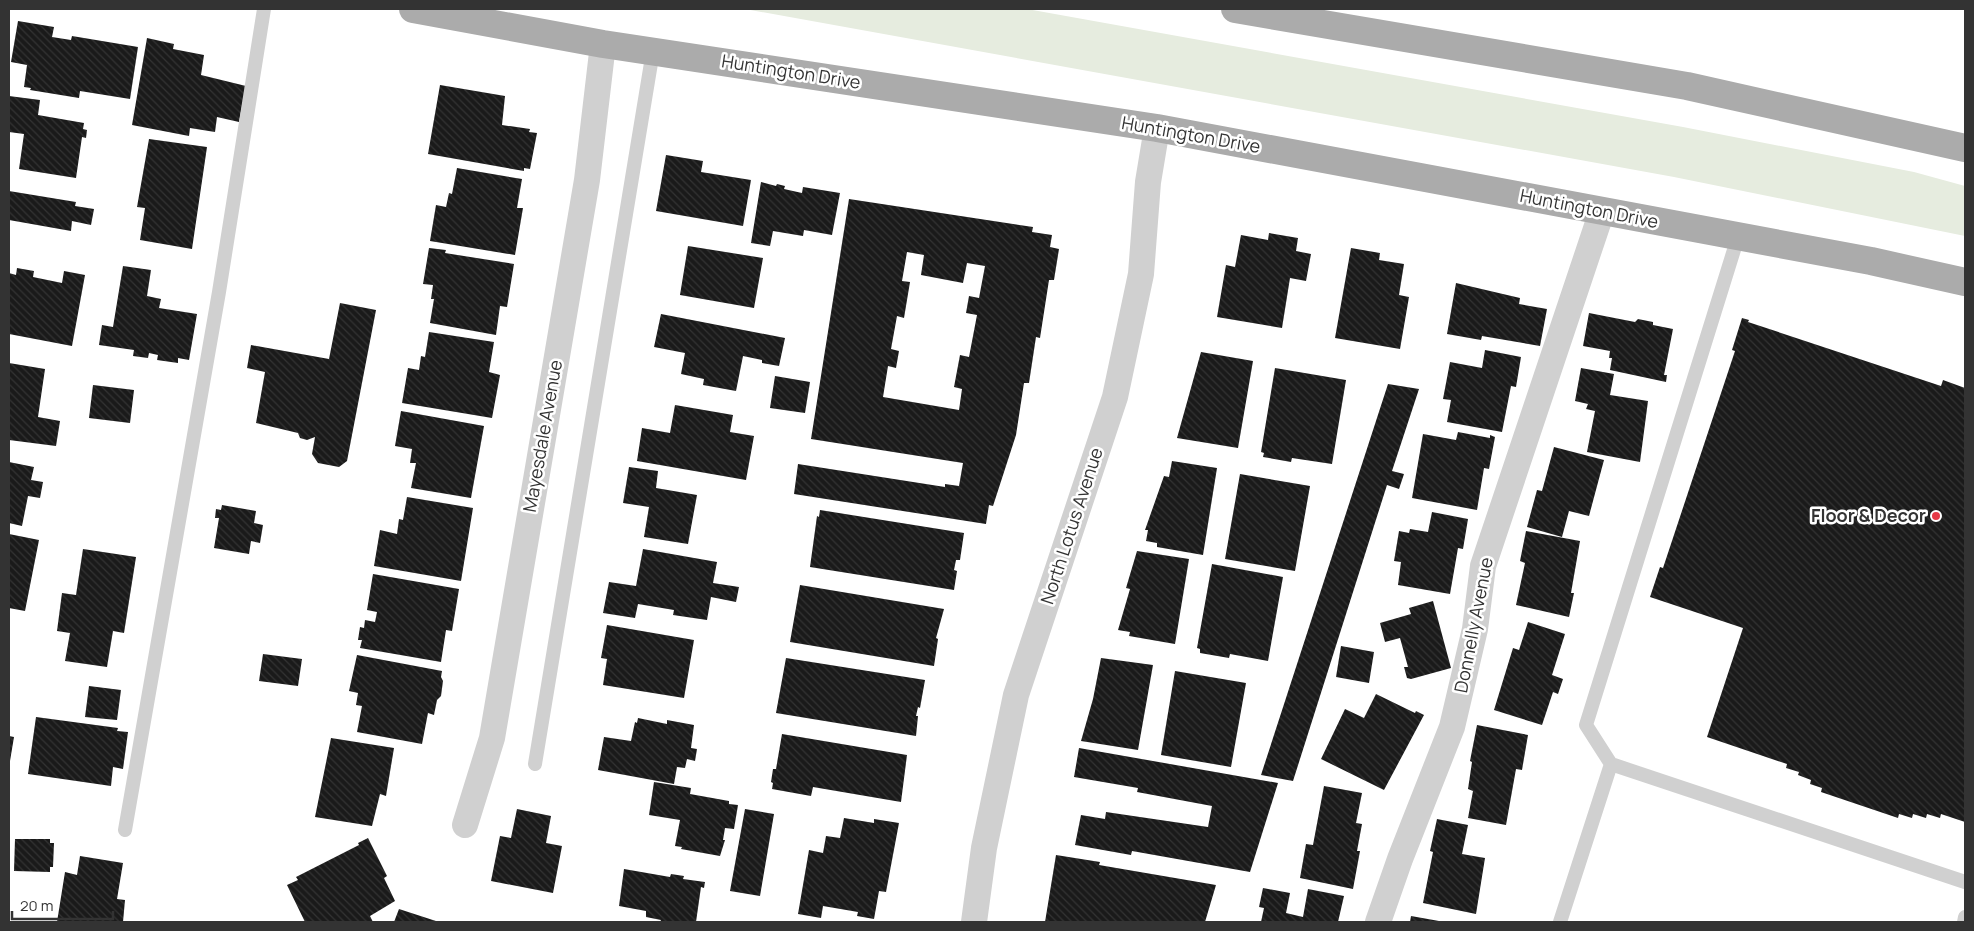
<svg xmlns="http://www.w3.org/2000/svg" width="1974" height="931" font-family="Manrope,sans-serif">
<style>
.green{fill:#e6ecdf}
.building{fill:url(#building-back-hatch);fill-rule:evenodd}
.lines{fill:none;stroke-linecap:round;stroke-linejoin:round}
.service{stroke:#d0d0d0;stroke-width:14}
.minor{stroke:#d0d0d0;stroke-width:26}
.primary{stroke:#ababab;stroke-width:28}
.poi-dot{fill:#e63946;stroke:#fff;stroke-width:2}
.labels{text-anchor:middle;stroke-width:5;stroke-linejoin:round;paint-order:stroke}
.street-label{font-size:18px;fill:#333;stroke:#fff}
.poi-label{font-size:18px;font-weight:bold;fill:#333;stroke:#fff;text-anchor:end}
</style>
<defs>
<pattern id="building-back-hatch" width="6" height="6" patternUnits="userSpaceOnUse" patternTransform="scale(1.25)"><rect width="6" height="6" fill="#1a1a1a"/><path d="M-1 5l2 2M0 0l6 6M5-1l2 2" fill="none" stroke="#333"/></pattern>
</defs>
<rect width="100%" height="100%" fill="#fff"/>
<path class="green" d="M745,9H1027L1683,127L1914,172L1965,186V236L1674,177Z"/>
<path class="building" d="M18,21L54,27L52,37L71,40L72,36L138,47L130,99L80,91L79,98L30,90L31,88L24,87L27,65L11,62Z
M147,38L174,44L173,49L204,55L201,75L246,86L239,122L217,117L215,132L190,128L189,136L132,125Z
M440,85L505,96L502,125L530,129L529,132L537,133L530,169L524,168V171L428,154Z
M9,96L40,100L38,115L84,123L83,129L87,130L86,138L82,137L76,178L19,169L24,134L9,132Z
M149,139L207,147L192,249L140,240L145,208L137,207Z
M666,155L703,161L701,172L751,180L743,226L656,211Z
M457,168L522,179L517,208H523L515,255L430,241L436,205L446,207L449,193L452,194Z
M761,182L776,186L777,184L785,186L784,189L802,193L803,187L840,193L832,235L804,230L803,236L773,231L770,246L751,243Z
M9,191L76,202L75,206L94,209L91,225L72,221L71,231L9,220Z
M849,199L1033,227L1032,232L1052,235L1050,247L1059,249L1054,280H1049L1040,338L1036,337L1029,383H1024L1016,435L993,506L989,505L986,524L794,494L798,464L945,487V484L959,486L963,463L811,439ZM907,252L924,255L921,275L963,283L967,263L985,266L979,298L969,296L966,313L977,315L969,357L960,355L954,387L962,389L959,410L883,397L888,366L896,368L899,351L891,349L897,316L904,318L910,282L902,281Z
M1269,233L1298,238L1296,251L1311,254L1306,281L1290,278L1282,328L1217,317L1226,265L1235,267L1241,235L1268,240Z
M688,246L763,258L754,308L680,295Z
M429,248L446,250L445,253L514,264L507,307L500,306L496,335L430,323L434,299H431L433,285L423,284Z
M1351,248L1380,253L1379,260L1404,264L1399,295L1409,297L1400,349L1335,338Z
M123,266L151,270L147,296L161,299L159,308L197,314L189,360L178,358V363L157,360L158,355L149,353L148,358L133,356L134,350L99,345L102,325L113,327Z
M17,268L34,271L33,277L62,283L64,271L85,275L72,346L9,334V273L16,275Z
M1456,283L1520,298L1519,304L1547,309L1540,346L1482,336L1481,340L1447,334Z
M340,303L376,310L347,461L339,467L318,463L312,454L315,437L307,440L300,438L298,433L256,423L265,372L247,368L251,345L329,359Z
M1589,313L1635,322L1638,319L1653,322V325L1673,329L1664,375H1667L1666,382L1610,370L1612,358H1609L1610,351L1583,346Z
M661,314L785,338L779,366L762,363V360L743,356L736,391L703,385L704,379L681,374L685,353L654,347Z
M1742,318L1749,320L1748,322L1941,386L1943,380L1965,388V822L1941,814L1940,818L1927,814L1926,818L1913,814L1912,818L1899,814L1898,818L1821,792L1822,788L1810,784L1811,780L1798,775L1799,772L1786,768L1787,764L1707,737L1743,628L1650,597L1660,567L1663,568L1735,351L1732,350Z
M429,332L494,342L489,372L500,375L492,418L402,403L408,368L419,370L421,356L425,357Z
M1485,350L1521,357L1516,387L1511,386L1502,432L1447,422L1451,400L1443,399L1450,362L1482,368Z
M1201,352L1253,361L1238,448L1177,438Z
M9,363L45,369L38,417L60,421L56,446L9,440Z
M1275,368L1346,380L1332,464L1292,458L1291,462L1263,457L1264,453L1261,452Z
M1581,368L1614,374L1610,395L1648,401L1640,462L1587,452L1595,411L1586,409L1588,404L1575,401Z
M775,376L810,382L805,413L770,408Z
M1388,384L1419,389L1392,471L1404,474L1399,489L1387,485L1293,781L1261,775Z
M93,385L134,390L130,423L89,418Z
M675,405L733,415L730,432L754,436L746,480L637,461L642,428L670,433Z
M401,411L484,426L471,498L411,488L416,463H410L412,449L395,446Z
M1458,432L1490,438V435L1495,437L1489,469L1484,468L1477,510L1412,498L1423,434L1456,440Z
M1554,447L1604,460L1589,516L1569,511L1562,537L1527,527L1537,490L1542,491Z
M1172,461L1217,468L1203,555L1157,547V543L1146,541L1148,530H1145L1164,476L1169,477Z
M9,462L34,467L31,480L43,482L40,498L28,496L22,526L9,523Z
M629,467L658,471L656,488L697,495L688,544L644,537L649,507L623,503Z
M1240,474L1310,486L1295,571L1225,559Z
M407,497L473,508L461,581L374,566L380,530L397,534L399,519L403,520Z
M222,505L256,511L254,523L263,525L260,543L251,541L249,554L214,548L219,518H215L216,509L221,510Z
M820,510L964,533L960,560H956L954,570L957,571L954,590L810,567L817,516L819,517Z
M1432,512L1468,519L1463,549L1458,548L1450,594L1398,585L1401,562L1394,561L1399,531L1409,533L1410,529L1428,532Z
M1526,531L1580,541L1571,593H1574L1569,617L1516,605L1525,563L1520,561Z
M9,534L39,540L25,611L9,608Z
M83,549L136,557L124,633L113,631L107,667L65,661L70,633L57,631L62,593L76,595Z
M643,549L717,562L713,583L739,587L736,602L711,597L707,620L673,615L674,610L638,604L635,618L603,613L609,582L636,586Z
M1137,551L1189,559L1175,644L1129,636L1130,632L1118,630L1130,589L1126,588Z
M1212,564L1283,577L1268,661L1230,654L1229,658L1200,653V649L1197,648Z
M373,574L459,589L452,631L446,630L441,662L360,648L362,640H358L360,627L364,628L365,620L375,622L377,612L367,610Z
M800,585L944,609L936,638L938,639L934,666L790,642Z
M1433,601L1451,668L1411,679L1407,678L1404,667H1408L1400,638L1385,642L1380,623L1411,614L1409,608Z
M1528,622L1565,634L1552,675L1563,679L1558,694L1553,692L1542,725L1494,710L1513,648L1519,650Z
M607,625L694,640L684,698L603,685L607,659L601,658Z
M1341,646L1374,652L1369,683L1336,677Z
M263,654L302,659L298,686L259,681Z
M357,655L442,671L441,677L443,681L441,696L437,700L434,715L428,713L422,744L357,732L362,706L356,705L358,693L349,691Z
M786,658L925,680L920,708L918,707L916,716H918L916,736L776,713Z
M1101,658L1153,665L1138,750L1081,741L1093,699Z
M1175,671L1246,683L1231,767L1161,755Z
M89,686L121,690L117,720L85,717Z
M1376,694L1415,713L1416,711L1424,715L1384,790L1321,759L1345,709L1364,718Z
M36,717L118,728L117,731L128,732L123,769L113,767L111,786L28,774Z
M638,718L667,724V720L694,725L691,748L697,749L695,761L687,759L685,768L677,767L674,784L598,770L604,737L631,741L635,722L637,723Z
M1477,725L1528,735L1522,770L1516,769L1506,825L1468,818L1473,791L1468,789L1472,762L1470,761Z
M782,734L907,755L901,802L813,787L811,796L772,789L773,783L771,782L773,769H776Z
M9,736L14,737L10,761H9Z
M331,738L394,748L386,796L380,794L372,826L315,817Z
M1079,748L1278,783L1250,872L1132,851L1131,855L1075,845L1081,815L1105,819L1106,812L1208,827L1212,806L1137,792L1138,788L1074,777Z
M654,782L691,788L690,794L729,801V804L738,805L734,829L725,828L723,840H725L720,856L681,849L682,847L675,846L680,820L649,815Z
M1324,786L1362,793L1356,823L1362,824L1357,851H1360L1353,889L1300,878L1306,844L1313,845Z
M517,809L551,816L546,843L562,846L553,893L491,881L500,836L511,838Z
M745,809L774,814L760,896L730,891Z
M844,818L874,823V819L899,823L886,892L879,891L874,919L857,916L858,912L823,906L821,918L798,914L809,850L823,853L826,836L840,838Z
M1437,819L1468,825L1462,854L1485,858L1476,914L1423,903L1433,852L1430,851Z
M368,838L387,876L384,878L395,901L370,916L373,922H305L287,885L298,880L296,877L359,845L358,843Z
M15,839H50V843H54L53,867H50V872L14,871Z
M1056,855L1100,862L1099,865L1216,885L1205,922H1045Z
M80,856L123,863L117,899L125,900L123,922H57L65,872L77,875Z
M624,869L670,877L671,874L684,876L683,879L705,882L704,888L701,887L696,922H660L661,920L646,917V911L619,906Z
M1263,888L1290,893L1286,913L1303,917L1308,889L1344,896L1338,922H1261L1264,908L1259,907Z
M399,909L439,922H394Z
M1411,916L1439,921V922H1410Z"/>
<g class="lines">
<path class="service" d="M535,764L653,51
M1611,764L1586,725L1738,237
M125,830L219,292L264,9
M1560,922L1611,764L1965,882
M1964,922L1965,917"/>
<path class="minor" d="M465,825L492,738L587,180L603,44
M974,922L984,848L1016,695L1115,397L1141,274L1148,182L1157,128
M1378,922L1400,859L1452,727L1475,629L1483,566L1602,211"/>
<path class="primary" d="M413,9L603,44L1157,128L1871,261L1965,282
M1235,9L1687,86L1965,148"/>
</g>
<circle class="poi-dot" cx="1936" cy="516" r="5"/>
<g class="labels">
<g class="street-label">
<text transform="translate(791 72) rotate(9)" y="6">Huntington Drive</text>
<text transform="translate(1191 135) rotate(10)" y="6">Huntington Drive</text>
<text transform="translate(1589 209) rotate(11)" y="6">Huntington Drive</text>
<text transform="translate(543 436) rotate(-80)" y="6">Mayesdale Avenue</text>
<text transform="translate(1072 526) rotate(-72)" y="6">North Lotus Avenue</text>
<text transform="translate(1474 625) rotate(-79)" y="6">Donnelly Avenue</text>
</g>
<g class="poi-label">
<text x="1926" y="522">Floor &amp; Decor</text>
</g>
</g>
<rect width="1974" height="931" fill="none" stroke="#333333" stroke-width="20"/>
<path d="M12 911v8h101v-8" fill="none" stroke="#333333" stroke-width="2.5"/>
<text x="20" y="911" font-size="15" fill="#333333" stroke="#ffffff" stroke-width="4" paint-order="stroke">20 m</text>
</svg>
